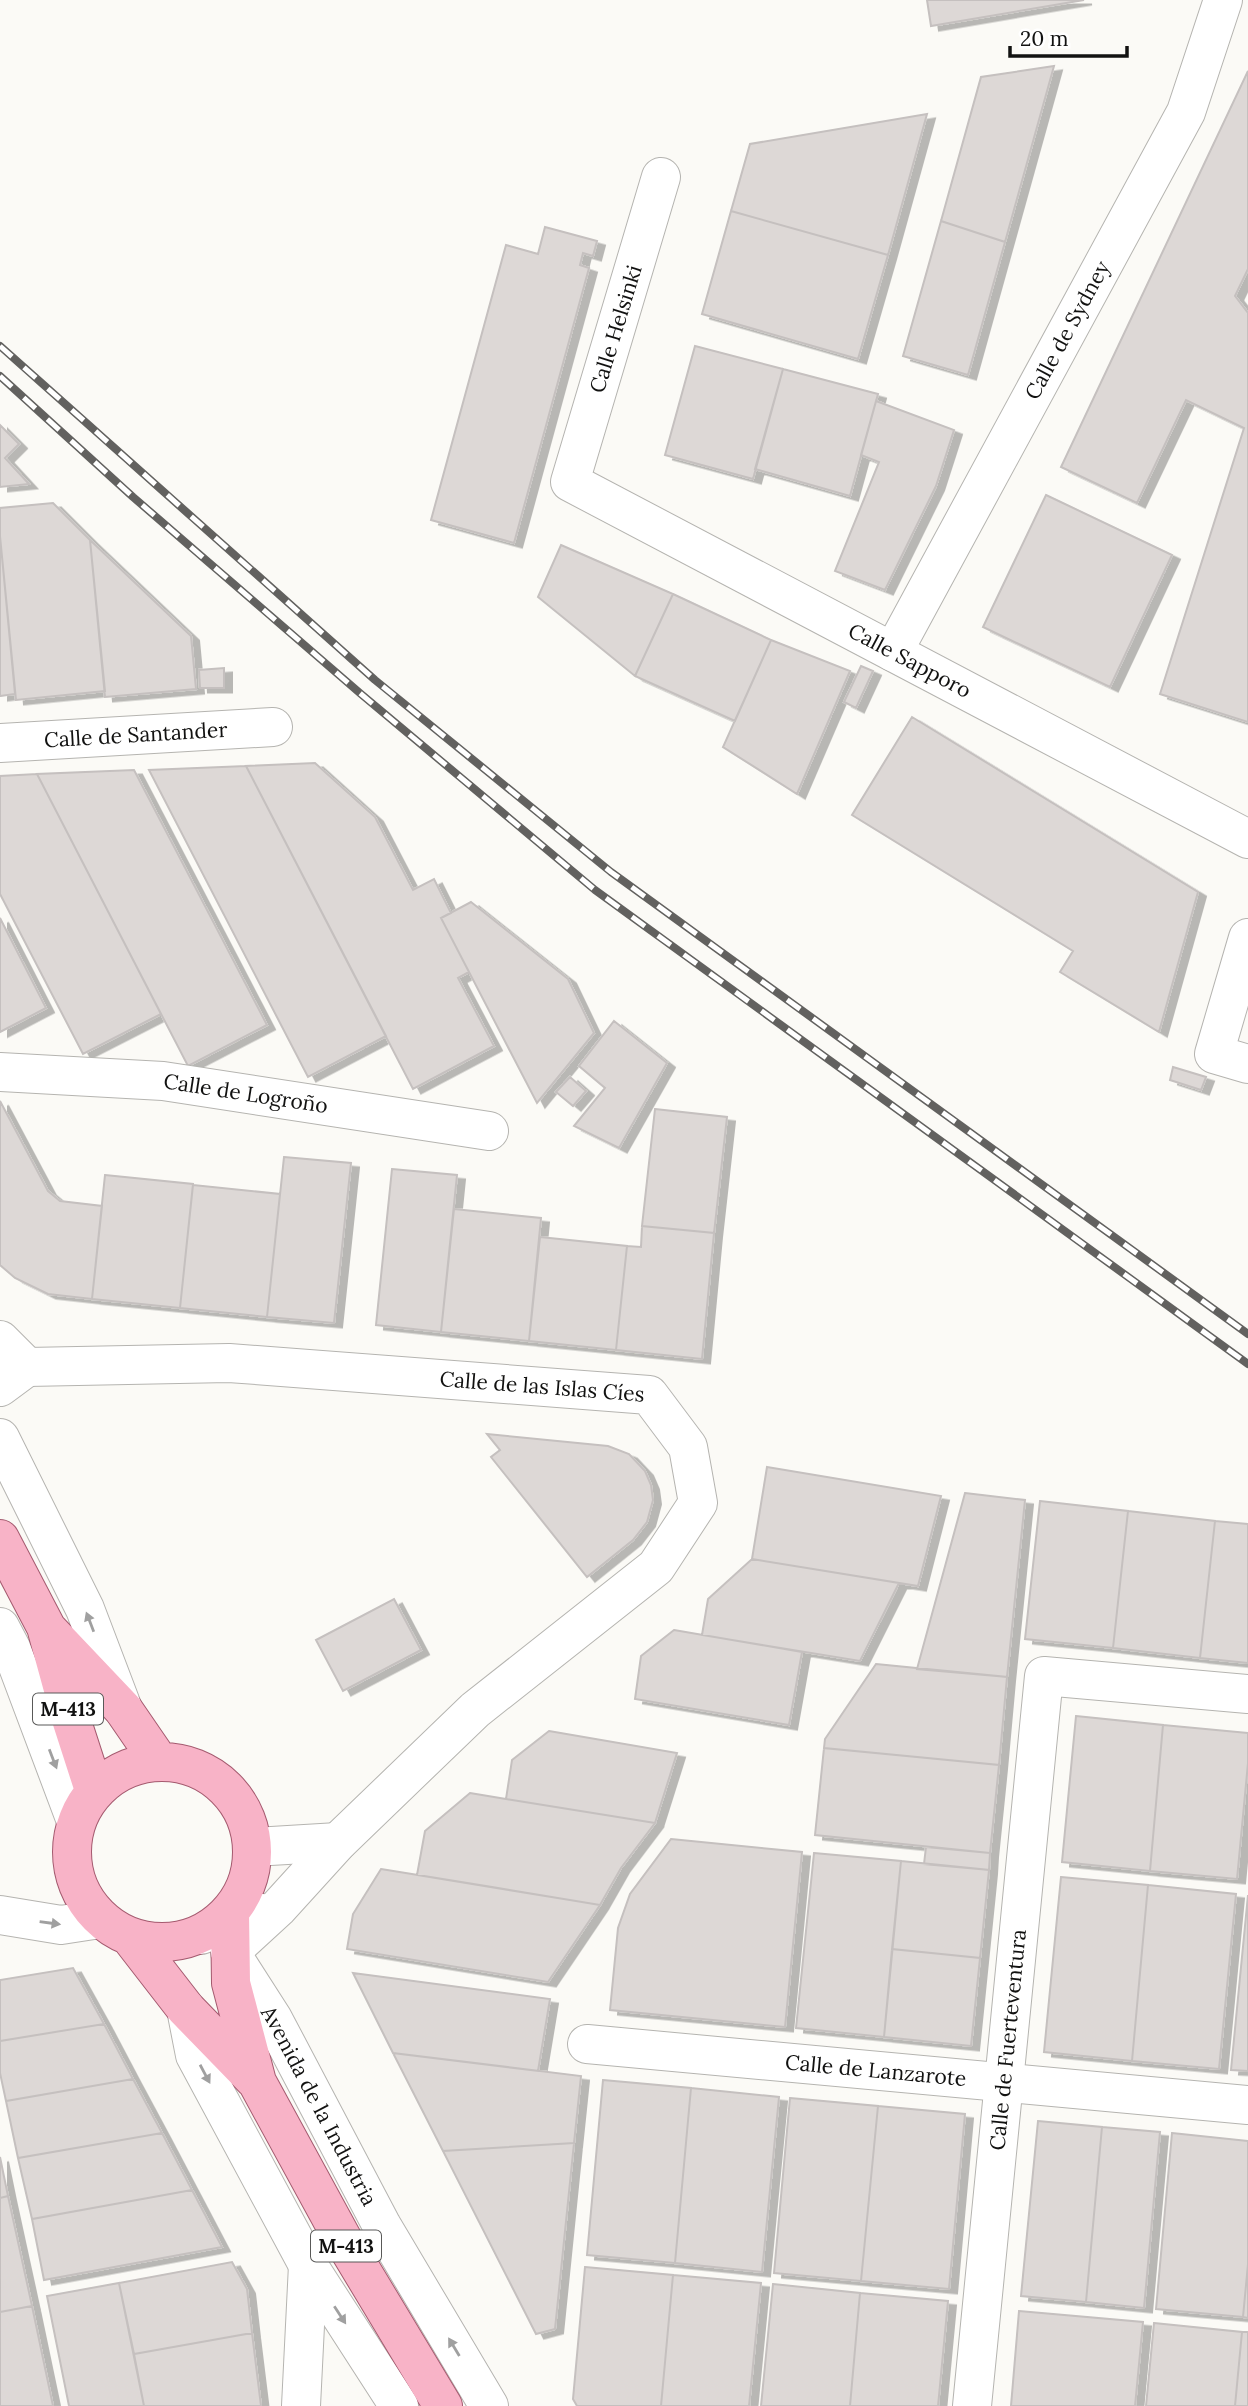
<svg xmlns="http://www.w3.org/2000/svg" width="1248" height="2406" font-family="Lora,serif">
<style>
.building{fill:#ddd8d6;stroke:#c5c0bf;stroke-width:2;filter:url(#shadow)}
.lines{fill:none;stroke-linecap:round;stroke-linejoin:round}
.minor-casing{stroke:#b5b4b0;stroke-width:40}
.major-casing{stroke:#a45a6f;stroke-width:40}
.minor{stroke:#fff;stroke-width:38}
.major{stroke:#f8b3c7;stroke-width:38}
.rail-casing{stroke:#62615f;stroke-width:8}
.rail{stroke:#fff;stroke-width:5;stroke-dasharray:16;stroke-linecap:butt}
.oneway{fill:#a0a0a0}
.labels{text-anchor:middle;stroke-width:6;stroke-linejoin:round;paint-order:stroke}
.shield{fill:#fff;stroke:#595958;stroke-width:2}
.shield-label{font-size:19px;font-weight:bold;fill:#121211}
.street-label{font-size:21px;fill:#121211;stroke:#fff}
</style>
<defs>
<filter id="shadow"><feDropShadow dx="8" dy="4.5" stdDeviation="0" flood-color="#0004"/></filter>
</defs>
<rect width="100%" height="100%" fill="#fbfaf6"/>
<path class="building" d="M927,0H1084L931,26Z
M1054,66L1005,242L941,221L981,77Z
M1248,71V269L1235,296L1248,313V722L1160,694L1244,428L1186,400L1137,503L1061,467Z
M927,114L888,255L731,211L750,144Z
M731,211L888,255L858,359L702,314Z
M941,221L1005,242L968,375L903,356Z
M545,227L597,241L593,256L583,253L580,265L589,268L514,543L431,520L506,245L538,254Z
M695,346L783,369L753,479L665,455Z
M783,369L878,394L850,496L755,469Z
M876,401L954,430L936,486L885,590L835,571L879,462L861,455Z
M0,425L19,444L5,458L29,484L0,487Z
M1046,495L1172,555L1110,687L983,627Z
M53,503L90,540L105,691L16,700L0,536V508Z
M0,536L15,694L0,696Z
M90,540L191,636L196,689L105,697Z
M561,545L673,594L635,676L538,597Z
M673,594L771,640L735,721L635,676Z
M771,640L850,671L797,794L723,747Z
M861,666L873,671L856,708L844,702Z
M224,668V688H200L199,670Z
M912,717L1198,892L1159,1032L1060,972L1073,951L852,815Z
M315,763L375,817L413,890L434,879L451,913L441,918L469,972L458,978L494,1046L413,1089L246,766Z
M246,766L386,1036L308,1077L149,770Z
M134,770L267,1025L188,1066L37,774Z
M37,774L161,1014L83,1054L0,894V776Z
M471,902L568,979L594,1033L537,1103L441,918Z
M0,918L46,1008L0,1032Z
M614,1021L667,1063L619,1148L574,1126L605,1088L579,1066Z
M1173,1067L1206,1077L1201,1090L1170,1080Z
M570,1077L586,1091L573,1106L556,1092Z
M0,1101L48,1191L60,1201L102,1206L92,1299L48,1294L15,1278L0,1265Z
M655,1109L727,1117L714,1233L642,1226Z
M284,1157L351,1163L334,1323L267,1317Z
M392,1169L457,1175L441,1332L376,1325Z
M105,1175L193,1184L180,1308L92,1299Z
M193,1185L280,1194L267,1317L180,1308Z
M454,1209L541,1218L529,1341L441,1332Z
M642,1226L714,1233L702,1359L616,1350L627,1246L641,1247Z
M540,1237L627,1246L616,1350L529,1341Z
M487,1434L608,1446L629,1454L645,1471L651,1485L653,1500L647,1522L633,1540L587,1577L491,1457L500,1450Z
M767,1467L941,1496L918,1586L752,1559Z
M965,1493L1025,1500L1007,1677L917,1669Z
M1040,1501L1128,1511L1113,1648L1025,1639Z
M1128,1511L1215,1521L1200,1658L1113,1648Z
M1215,1521L1248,1524V1663L1200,1658Z
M752,1559L899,1583L860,1661L702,1635L708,1599Z
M394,1599L421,1650L343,1691L316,1640Z
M674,1630L802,1652L789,1725L635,1699L641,1656Z
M876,1664L1007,1677L999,1765L824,1748L825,1739Z
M1076,1716L1163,1725L1150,1871L1062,1862Z
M1163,1725L1248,1733V1763L1237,1879L1150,1871Z
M549,1731L677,1753L655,1823L506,1799L512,1760Z
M824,1748L999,1765L990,1853L815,1835Z
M470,1793L506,1799L655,1823L621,1868L600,1905L417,1875L425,1831Z
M671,1839L802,1852L785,2027L610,2010L618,1928L630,1894Z
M926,1847L990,1853L989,1870L924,1864Z
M814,1853L901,1861L884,2037L796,2028Z
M901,1861L989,1870L980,1958L892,1949Z
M381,1869L492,1887L600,1905L548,1982L347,1949L353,1914Z
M1061,1877L1148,1885L1132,2061L1044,2052Z
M1148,1885L1236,1894L1219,2069L1132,2061Z
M1248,1895V2071L1231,2070Z
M892,1949L980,1958L971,2046L884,2037Z
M73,1968L104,2024L0,2041V1980Z
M353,1973L550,1999L538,2071L393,2053Z
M104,2024L133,2079L6,2101L0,2073V2041Z
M393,2053L581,2076L574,2143L443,2151Z
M133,2079L162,2133L18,2158L6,2101Z
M603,2080L691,2088L675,2263L587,2255Z
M691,2088L779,2097L762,2272L675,2263Z
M790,2098L878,2106L861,2281L774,2273Z
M878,2106L965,2114L949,2289L861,2281Z
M1038,2121L1102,2127L1086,2302L1021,2296Z
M1102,2127L1160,2132L1144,2308L1086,2302Z
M162,2133L192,2190L32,2219L18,2158Z
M1172,2133L1248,2141V2264L1243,2317L1156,2309Z
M574,2143L555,2329L536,2334L443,2151Z
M0,2157L8,2196L0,2198Z
M192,2190L222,2247L44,2280L32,2219Z
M8,2196L32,2306L0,2312V2198Z
M232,2262L247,2289L252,2333L134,2354L119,2283Z
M1248,2264V2318L1243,2317Z
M585,2267L673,2275L661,2406H577L573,2399Z
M673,2275L761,2283L749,2406H661Z
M119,2283L144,2406H69L47,2296Z
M773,2284L860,2293L850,2406H761Z
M860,2293L948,2301L938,2406H850Z
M32,2306L53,2406H0V2312Z
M1019,2311L1143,2322L1135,2406H1011Z
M1154,2323L1242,2332L1235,2406H1146Z
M1242,2332H1248V2406H1235Z
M252,2333L261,2406H144L134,2354Z"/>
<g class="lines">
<g class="minor-casing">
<g id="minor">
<path id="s1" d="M661,177L570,482L1248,839"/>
<path id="s2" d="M893,652L1186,112L1223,0"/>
<path id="s3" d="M0,743L273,727"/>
<path d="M1248,938L1214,1054L1248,1064"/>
<path id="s4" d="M0,1072L163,1081L489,1131"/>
<path d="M0,1340L27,1367"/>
<path id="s5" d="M27,1367L229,1363L649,1395L688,1447L698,1503L656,1567L475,1710L338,1842L278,1908L230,1952L273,2019L382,2226L489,2406"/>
<path d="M0,1387L27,1367"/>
<path d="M0,1438L85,1609L123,1709"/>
<path d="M0,1627L11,1648L76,1821"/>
<path d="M253,1847L338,1842"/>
<path d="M0,1915L61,1925L100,1919"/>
<path d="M201,1935L262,1913"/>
<path d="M186,2009L195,2055L308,2265L399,2406"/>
<path id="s6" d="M587,2044L1248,2105"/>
<path d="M301,2406L308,2265"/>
<path id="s7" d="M972,2406L1044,1676L1248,1694"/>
</g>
</g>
<g class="major-casing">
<path id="major" d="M0,1539L46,1627L72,1722L94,1790
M49,1631L123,1709L158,1760
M72 1852a90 90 0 1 1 180 0a90 90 0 1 1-180 0Z
M230,1913L231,1983L257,2082L342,2238L443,2406
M131,1938L186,2009L254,2079"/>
</g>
<use href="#minor" class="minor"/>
<use href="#major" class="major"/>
<g class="rail-casing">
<path id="rail" d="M0,346L375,680L611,872L1248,1334
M0,376L133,497L361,694L595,890L1248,1364"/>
</g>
<use href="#rail" class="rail"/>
</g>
<defs><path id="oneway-solid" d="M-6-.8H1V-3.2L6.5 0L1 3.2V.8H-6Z" transform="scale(1.75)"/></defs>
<g class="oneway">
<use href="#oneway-solid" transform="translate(90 1622) rotate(-111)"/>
<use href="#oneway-solid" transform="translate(53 1759) rotate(69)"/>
<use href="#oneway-solid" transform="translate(50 1923) rotate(8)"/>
<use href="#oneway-solid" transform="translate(205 2074) rotate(62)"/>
<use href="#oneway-solid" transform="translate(340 2315) rotate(57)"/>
<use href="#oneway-solid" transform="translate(454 2347) rotate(-121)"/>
</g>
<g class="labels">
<g class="shield">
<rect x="33" y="1693.5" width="70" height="31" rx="5"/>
<rect x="311" y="2230.5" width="70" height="31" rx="5"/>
</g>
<g class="shield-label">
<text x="68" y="1716">M-413</text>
<text x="346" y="2253">M-413</text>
</g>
<g class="street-label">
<text transform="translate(616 329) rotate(-73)" y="7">Calle Helsinki</text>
<text dy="7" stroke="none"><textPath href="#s2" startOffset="366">Calle de Sydney</textPath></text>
<text dy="7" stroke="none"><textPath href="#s1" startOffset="702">Calle Sapporo</textPath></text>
<text dy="7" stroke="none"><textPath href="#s3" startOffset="136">Calle de Santander</textPath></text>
<text dy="7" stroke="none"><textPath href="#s4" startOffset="247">Calle de Logroño</textPath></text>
<text dy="7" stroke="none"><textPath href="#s5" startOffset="516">Calle de las Islas Cíes</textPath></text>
<text dy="7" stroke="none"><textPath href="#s7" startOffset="368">Calle de Fuerteventura</textPath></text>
<text dy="7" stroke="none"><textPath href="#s6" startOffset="290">Calle de Lanzarote</textPath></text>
<text dy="7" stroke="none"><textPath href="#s5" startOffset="1575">Avenida de la Industria</textPath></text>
</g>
</g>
<path d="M1010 46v10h117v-10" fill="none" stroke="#121211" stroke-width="3.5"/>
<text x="1020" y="46" font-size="21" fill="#121211" stroke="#ffffff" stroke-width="5" paint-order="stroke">20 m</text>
</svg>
